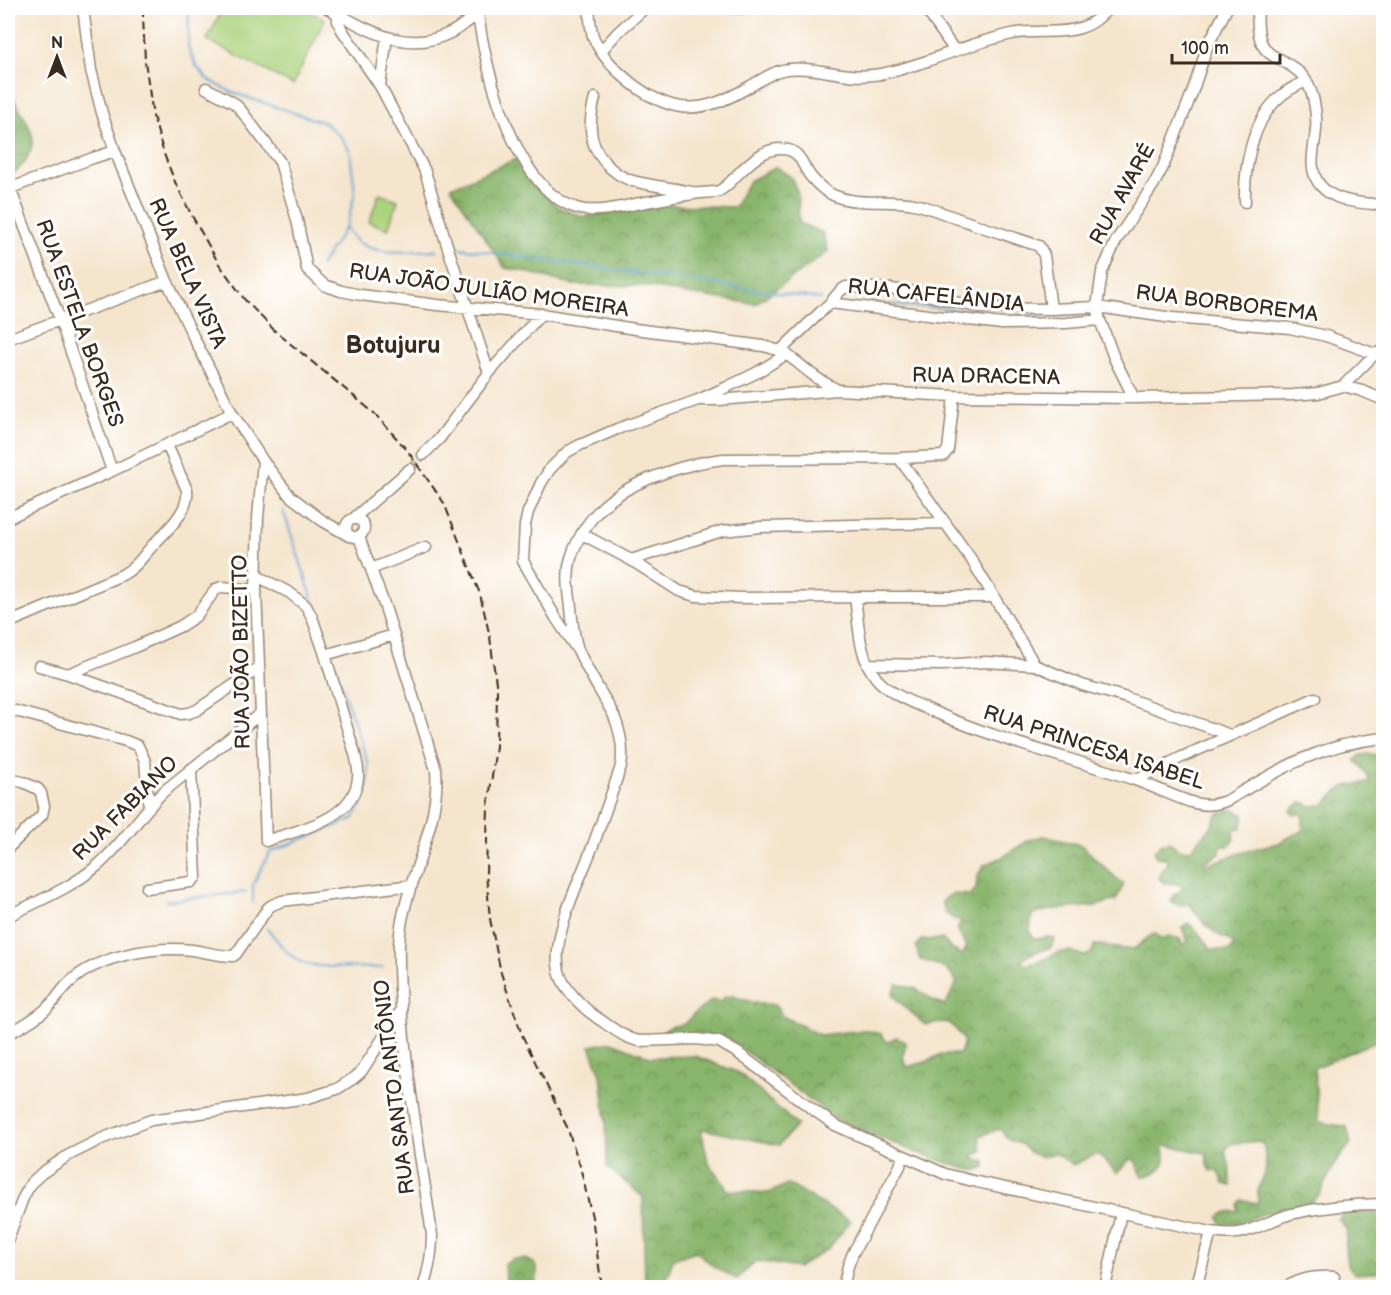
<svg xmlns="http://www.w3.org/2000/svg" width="1391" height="1295" font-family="'Balsamiq Sans',sans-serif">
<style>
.green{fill:#acd37d;stroke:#747e4e;stroke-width:1.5}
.forest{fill:url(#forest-crowns);stroke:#627045;stroke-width:1.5}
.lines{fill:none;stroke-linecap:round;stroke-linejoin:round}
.stream{stroke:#5ca1d1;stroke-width:2}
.minor-tunnel{stroke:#d0c0aa;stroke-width:10;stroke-dasharray:10 5;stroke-linecap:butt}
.minor-casing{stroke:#988876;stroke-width:13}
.minor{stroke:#fff;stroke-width:10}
.rail{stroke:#3b2a1e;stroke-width:2;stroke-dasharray:9 4.5;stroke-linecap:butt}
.labels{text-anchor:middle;stroke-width:6;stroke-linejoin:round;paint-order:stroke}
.street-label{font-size:21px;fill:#3b2a1e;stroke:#fff}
.quarter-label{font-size:24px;font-weight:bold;fill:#3b2a1e;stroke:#fff}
</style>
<defs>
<pattern id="forest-crowns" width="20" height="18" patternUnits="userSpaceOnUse" patternTransform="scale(1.5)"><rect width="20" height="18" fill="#89b56c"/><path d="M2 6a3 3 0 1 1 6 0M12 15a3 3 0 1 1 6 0" fill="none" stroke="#719358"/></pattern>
</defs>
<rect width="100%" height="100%" fill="#fff"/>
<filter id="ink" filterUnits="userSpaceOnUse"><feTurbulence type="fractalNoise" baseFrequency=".0167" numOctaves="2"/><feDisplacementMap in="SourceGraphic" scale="12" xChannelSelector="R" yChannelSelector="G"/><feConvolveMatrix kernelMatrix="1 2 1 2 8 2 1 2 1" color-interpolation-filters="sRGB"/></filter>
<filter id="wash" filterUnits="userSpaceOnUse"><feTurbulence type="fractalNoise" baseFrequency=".008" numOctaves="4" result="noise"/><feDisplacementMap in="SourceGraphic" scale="24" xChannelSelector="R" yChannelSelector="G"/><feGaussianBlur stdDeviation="1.35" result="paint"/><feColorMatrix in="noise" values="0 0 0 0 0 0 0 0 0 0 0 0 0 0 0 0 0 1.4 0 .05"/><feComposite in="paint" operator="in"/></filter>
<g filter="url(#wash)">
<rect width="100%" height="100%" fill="#f5e5cd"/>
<path class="green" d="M223,8H302L325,19L293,85L207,40Z
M379,194L398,200L388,229L369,222Z"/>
<path class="forest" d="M440,8H467V10L457,16L446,14Z
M8,87C11,94 15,101 19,108C30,127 40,140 25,161C20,168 16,173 8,176Z
M521,157L544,194L558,207L582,217L669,205L734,207L749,181L776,167L791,177L798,193L799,223L823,233L828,252L755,304L681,293L647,286L573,285L523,271L505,268L451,187Z
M1372,754L1383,757V1038L1314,1068L1319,1122L1347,1127L1351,1143L1334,1165L1319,1195L1310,1203L1266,1213L1237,1223L1222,1225L1218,1217L1227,1212L1238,1211V1205L1241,1200L1258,1203V1191L1266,1167L1264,1146L1258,1141L1230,1144L1225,1151L1229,1164L1231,1186L1224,1184L1219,1172L1211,1171L1208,1165L1206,1153L1164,1145C1164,1149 1165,1155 1165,1160C1163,1170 1151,1176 1142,1176L1136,1162L1131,1158L1117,1173C1109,1167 1106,1158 1096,1154L1073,1165L1055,1153L1042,1157L1031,1153L1021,1144L1009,1140L1000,1129L979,1136L982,1152L972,1156L978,1160L985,1161V1167L975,1171L963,1168L915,1152L836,1119L726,1037L693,1034L670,1037L662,1033L669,1027L684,1024L693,1015L712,1000L720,1002L725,997L733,996L752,1002L775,1005L782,1016L820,1035L864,1030L881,1034L887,1042L896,1037L906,1042L903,1057L907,1067L926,1062L941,1054H960L964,1041C951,1020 948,1020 925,1025L892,995L897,984L917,989L931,999L945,1005L957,982C946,966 938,964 920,960L916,947L921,940L942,939L953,950L963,955L966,947L957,929L962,921L952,918L945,913L942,901L952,894L969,895L976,889L977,877L984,865L1001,858L1029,840L1043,836L1081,845L1114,876L1124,884L1116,900L1095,906L1056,909L1032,914L1030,932L1034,939L1048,937L1055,939L1050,948L1030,954L1021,962L1025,965L1039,962L1057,953L1070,951L1084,956L1092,953L1094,945C1107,944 1122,952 1135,948C1143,944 1146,935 1156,934L1161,939L1169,936L1180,939L1183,946L1188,941L1182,928L1188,923L1197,931L1211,949L1229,951L1234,946C1227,934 1223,939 1214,932C1204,924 1196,914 1190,904L1179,905L1171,902L1173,895L1181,891L1183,886L1174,883H1164L1159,878L1162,869L1169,863L1164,858L1156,857L1154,852L1161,844L1169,842L1180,850H1190L1211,827L1217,815L1231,809L1244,814L1241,829L1234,830V839L1228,846H1222L1220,850V854L1204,862L1205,865L1260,847L1279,843L1303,830V816L1300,813L1294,815L1290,811L1296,806L1303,802L1310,806L1324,805C1341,786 1345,785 1370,782L1365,771L1355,760L1361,755Z
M611,1042L650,1057L696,1056L739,1073L797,1125L779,1145L701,1129L708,1162L728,1190L769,1193L788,1184L851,1221L828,1249L798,1268L756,1261L737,1279L714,1267L696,1251L673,1259L664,1287H645L643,1197L607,1167L606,1121L601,1074L590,1046Z
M1368,1211L1383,1215V1272L1355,1274L1347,1265L1345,1248L1347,1230L1339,1220L1342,1213Z
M513,1259H525L534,1263L537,1270L536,1281L528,1287H506L507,1286L504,1265Z"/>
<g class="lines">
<path class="stream" d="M189,8L188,48L197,67L207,79L231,92L325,123L340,136L350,151L355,193L347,225L320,266
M345,227C350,233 355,241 361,244C384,256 412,251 436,250
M453,247L821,299
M877,304L941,308L1002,317L1034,315H1088
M283,510L329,648
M165,901L246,892
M253,902V884L270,852L353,819L362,802L368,785V763L335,666
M267,928C277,940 287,955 301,962C316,969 364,967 383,968"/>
</g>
</g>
<g filter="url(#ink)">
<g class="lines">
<path class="minor-tunnel" d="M410,469L423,455"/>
<g class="minor-casing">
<path id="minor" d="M83,8L91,70L102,113L115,151L167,281L193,336L232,413L263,461L280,483L290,496L323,521L349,536
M327,8C367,29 406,56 452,32C461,27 470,20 478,14
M337,8L338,21L342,30L380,86L424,169L428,181L446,242L489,373
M477,8C485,66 513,192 580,209C601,214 630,204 652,201C668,198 684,195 701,193C707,192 713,193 719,191C727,187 733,179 739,173C750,162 765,148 781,149C802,149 801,166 812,178C818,185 826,192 833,195C857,206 889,199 914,204C930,207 946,215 962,220C987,229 1013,237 1039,246L1044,255L1051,309
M589,8C590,18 590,29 594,39C608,69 648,102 681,107C706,110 728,99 749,87C760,81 770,73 782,70C811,64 843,79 873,75C893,73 911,66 930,60C957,50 984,40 1012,34C1035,29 1058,35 1080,28C1093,24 1100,17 1109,8
M734,8H742
M925,8L955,51
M1258,8C1257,21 1257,41 1267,51C1271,56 1278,58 1283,61C1289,65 1296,69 1301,74C1311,85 1315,103 1316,117C1319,139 1304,165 1320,185C1335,203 1362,203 1384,205
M601,51L618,32L645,8
M380,86L387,37
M206,88L234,103L240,109L280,162L297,220L307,269L324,285L341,291L361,295L437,305L541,314L635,329L763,346C789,352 793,360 813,375C820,381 829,385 838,390
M595,98C592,109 590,119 591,130C592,153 612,175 633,181C652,186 673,188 692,192
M10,188L60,320L112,471
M8,189L93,158L115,151
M1245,202C1244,166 1252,119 1282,95C1289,89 1298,85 1306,81
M830,303L1002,324L1066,323L1100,320
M8,339L167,281
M780,351L830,303L840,291L846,287H853L891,289L914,292L980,308L1051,309L1097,307L1173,318L1290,328L1326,336L1375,354L1384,350
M1343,386L1362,391L1384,400
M954,396L948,450L943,456L899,458L723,459C689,463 640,478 612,499C593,513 578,535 571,558C566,574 569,591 571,607C572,620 574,640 579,652C589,674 603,695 614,716C621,733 624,748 621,766C612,793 602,821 592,848C579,882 551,936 559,971C562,987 583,1008 596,1017C610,1026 623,1038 640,1041L697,1039L719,1042L738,1053L815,1111L835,1125L945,1174L977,1182L1211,1232C1221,1233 1233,1235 1243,1232C1260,1228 1275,1218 1291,1214C1321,1207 1353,1204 1384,1204
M1134,398L1114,358L1100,320L1097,307L1102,272L1116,241L1154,184L1163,167L1192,93L1208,45L1227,8
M698,400H719L838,390L954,396L1134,398L1293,395L1318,393L1343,386L1375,354
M423,455L439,439L489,373L541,314
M899,458L971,559L1035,665
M8,518L112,471L232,413
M346 528a9 9 0 1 1 18 0a9 9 0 1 1-18 0Z
M353,519L410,469
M582,534L631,560L679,591L696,596L742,598L855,597H993
M359,537L385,607L436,770C441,829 402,885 399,944C398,984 402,1023 407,1063C414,1121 424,1178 432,1235C432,1253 429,1270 423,1288
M631,560L722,531L761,527L946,523
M371,569L426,547
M257,576L290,593L306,606L312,617L325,655L355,754C357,762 359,770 358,778C354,820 298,830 266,841L256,590L258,518L263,461
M855,597C859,624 858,657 877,679C891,695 913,703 932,711C997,740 1067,757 1135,780C1155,787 1174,797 1194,803C1206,806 1217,805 1228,800C1281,768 1320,744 1384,738
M8,623L122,575C137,567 142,557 153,545C166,531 190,511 187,490L167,445
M576,648L556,618L523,561L525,525L528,512L541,483L550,469L567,452L580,445L617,429L698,400L725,388L756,373L787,354
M325,655L394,635
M867,664L942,665L986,662L1035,665L1082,685L1127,698L1230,735
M39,666L68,674L181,714L189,713L197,710L259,668
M68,674L135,647L181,626L196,616L216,589L222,587L256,590
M8,709L126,741L138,746L145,761L149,807
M8,779L23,782L38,789L41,793L44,806L42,815L8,848
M1135,780L1182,757L1315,698
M147,888L191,882L196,877L191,769
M8,916C38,901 71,888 97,866C122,845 140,815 163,792L261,713
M8,1034C22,1026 38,1018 49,1006C57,999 62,989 70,982C99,955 154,946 192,950C206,952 219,956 233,956L236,954L268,908L272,905L282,901L412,885
M8,1239L23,1198L31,1183L42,1173L69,1155L101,1139L151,1120L308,1098L337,1089L354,1078L361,1072L400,1012
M843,1288L848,1266L853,1253L900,1166L903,1156
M1105,1288L1121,1213
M1196,1288L1211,1232
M1284,1288C1303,1278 1313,1276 1334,1277"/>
</g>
<use href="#minor" class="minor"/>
<path class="rail" d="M143,8V15L145,61L153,116L164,154L175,182L191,214L219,264L245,300L275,331L374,413L407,450L444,503L480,594L490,637L497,691L496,746L488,807L486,873L490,919L501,973L522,1035L567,1127L580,1166L592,1217L602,1288"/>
</g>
</g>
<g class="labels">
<g class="street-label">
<text transform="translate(1122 194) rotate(-61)" y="7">RUA AVARÉ</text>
<text transform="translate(188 273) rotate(66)" y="7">RUA BELA VISTA</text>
<text transform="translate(489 290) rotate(8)" y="7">RUA JOÃO JULIÃO MOREIRA</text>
<text transform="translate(936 295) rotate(6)" y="7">RUA CAFELÂNDIA</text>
<text transform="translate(1227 303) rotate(7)" y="7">RUA BORBOREMA</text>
<text transform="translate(80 323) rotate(70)" y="7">RUA ESTELA BORGES</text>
<text transform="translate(986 376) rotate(1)" y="7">RUA DRACENA</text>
<text transform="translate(241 652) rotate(-91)" y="7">RUA JOÃO BIZETTO</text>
<text transform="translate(1094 747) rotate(18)" y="7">RUA PRINCESA ISABEL</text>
<text transform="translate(125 808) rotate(-45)" y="7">RUA FABIANO</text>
<text transform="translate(394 1087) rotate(-97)" y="7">RUA SANTO ANTÔNIO</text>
</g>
<g class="quarter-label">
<text x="393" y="353">Botujuru</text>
</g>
</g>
<rect width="1391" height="1295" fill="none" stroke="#fff" stroke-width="30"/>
<g transform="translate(57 57)" stroke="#ffffff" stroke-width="4.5" paint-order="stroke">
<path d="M0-4.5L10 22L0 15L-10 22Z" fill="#3b2a1e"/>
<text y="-9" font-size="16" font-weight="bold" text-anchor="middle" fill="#3b2a1e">N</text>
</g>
<path d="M1172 54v9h108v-9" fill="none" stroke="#3b2a1e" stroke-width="3"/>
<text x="1181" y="54" font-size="18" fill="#3b2a1e" stroke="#ffffff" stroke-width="4.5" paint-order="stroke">100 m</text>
</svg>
